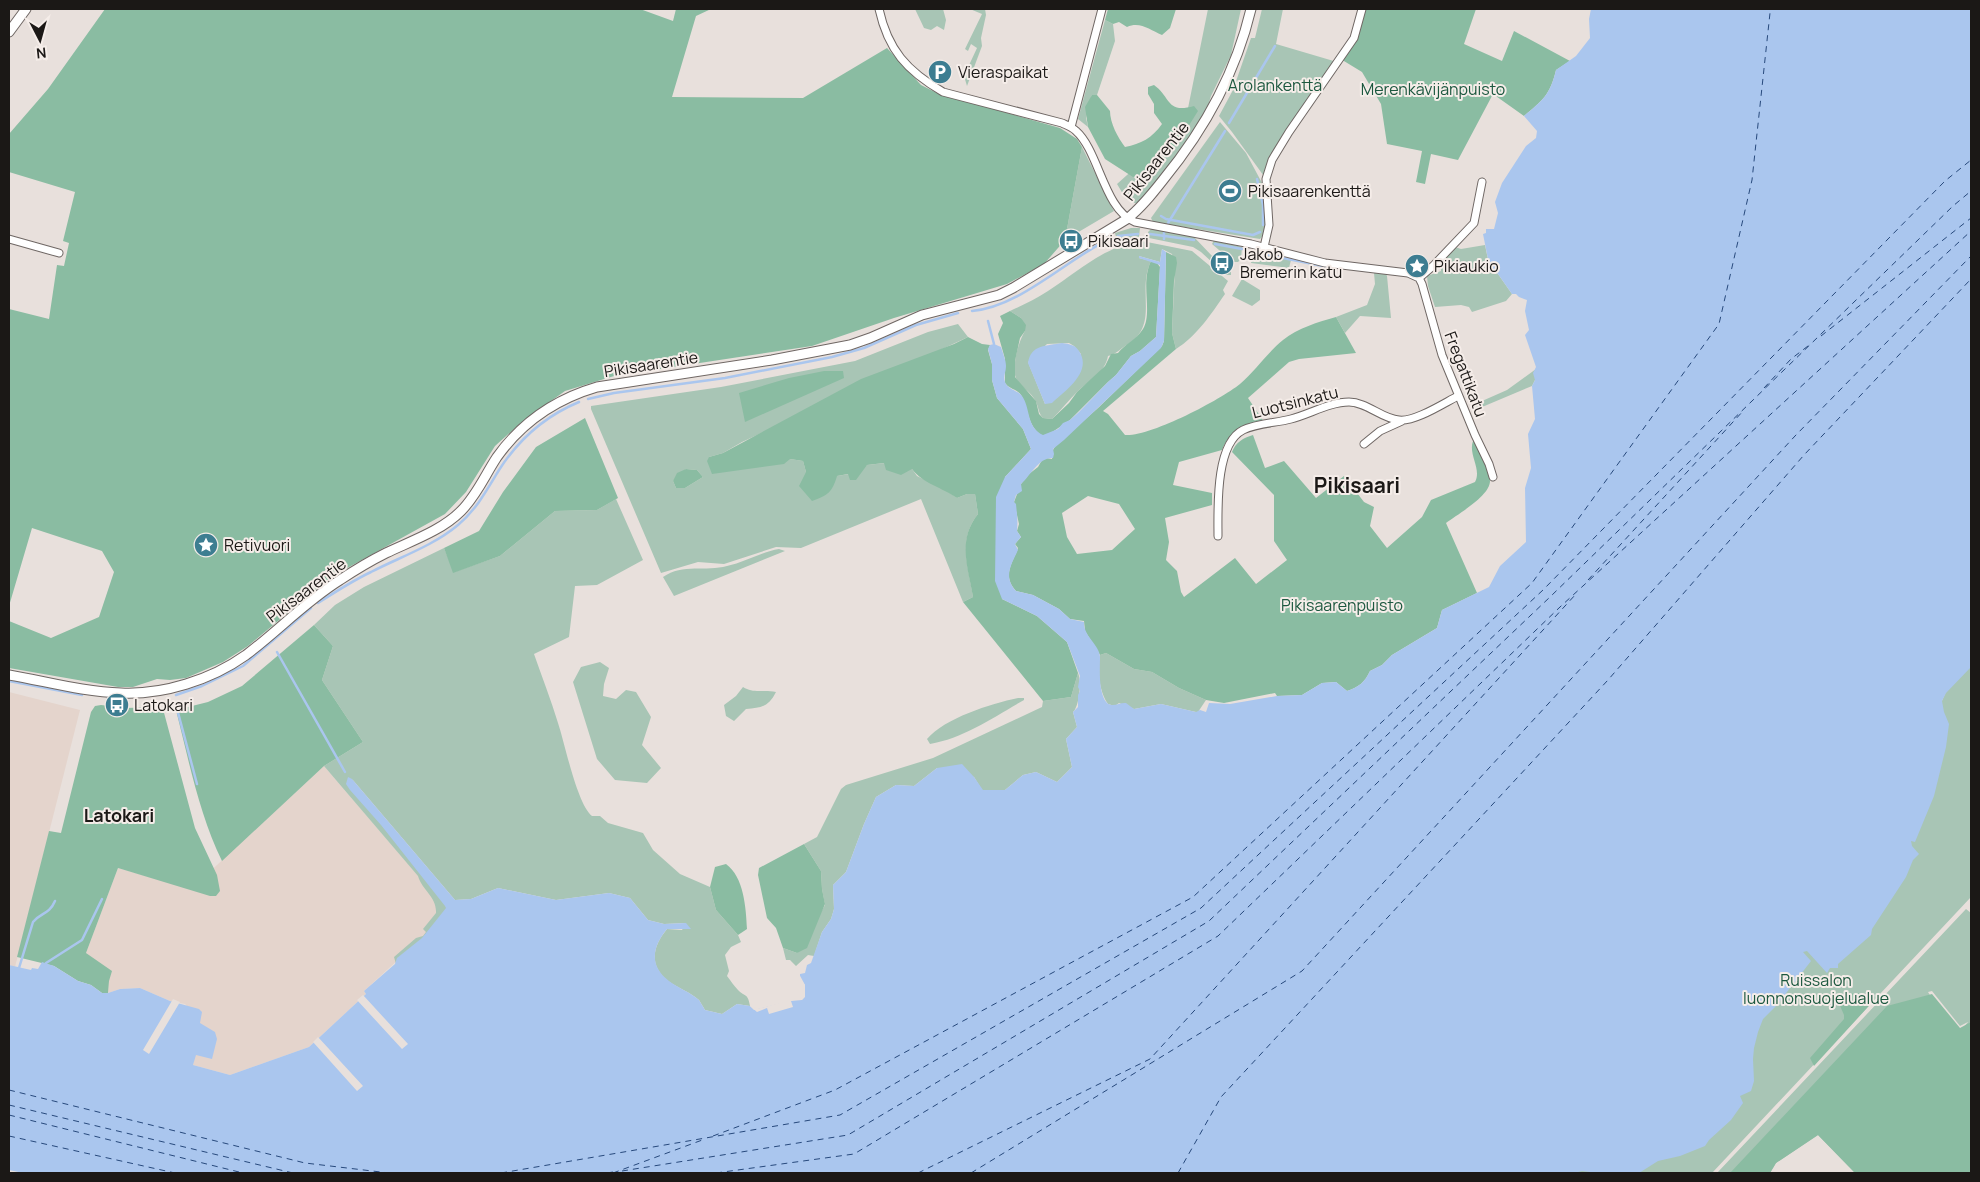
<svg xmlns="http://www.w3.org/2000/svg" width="1980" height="1182" font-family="Manrope,sans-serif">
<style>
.built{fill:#e4d4cc}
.green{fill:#a8c5b5;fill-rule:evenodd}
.forest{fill:#8abca2;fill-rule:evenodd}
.water{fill:#aac6ee}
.pier{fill:#e8e0dc}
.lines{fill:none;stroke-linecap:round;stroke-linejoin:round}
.stream{stroke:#aac6ee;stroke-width:2.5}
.ferry{stroke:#27497c;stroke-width:1;stroke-dasharray:6 5;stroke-linecap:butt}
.minor-casing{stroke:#6f6764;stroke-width:9}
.tertiary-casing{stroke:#6f6764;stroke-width:11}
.minor{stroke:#fff;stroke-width:7}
.tertiary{stroke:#fff;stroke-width:9}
.labels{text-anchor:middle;stroke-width:4;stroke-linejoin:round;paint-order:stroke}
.poi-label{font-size:16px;fill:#1b1816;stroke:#f5ede9;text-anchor:start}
.park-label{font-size:16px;fill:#1c583f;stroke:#f5ede9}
.street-label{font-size:16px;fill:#1b1816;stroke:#f5ede9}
.neighbourhood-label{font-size:18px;font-weight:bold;fill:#1b1816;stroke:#f5ede9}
.district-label{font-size:21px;font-weight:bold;fill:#1b1816;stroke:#f5ede9}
</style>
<rect width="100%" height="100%" fill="#e8e0dc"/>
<path class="built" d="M9,692L80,710L15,967L9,965Z
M324,766L446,908L422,938L364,991L366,994L309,1047L230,1075L193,1065L200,1020L185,1004L170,1001L140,988L120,989L108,993L109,981L86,953L118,868L191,889Z"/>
<path class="green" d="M915,9H943L946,20L944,30L937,26L931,30L924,28Z
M970,9H985L986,15L981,38L982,46L967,86L964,76L977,48L971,44L968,51L965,49L982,14Z
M1208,9H1241L1231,55L1211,96L1207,109L1187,143L1137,204L1126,199L1117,184L1185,123Z
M1262,9H1283L1276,44L1337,62L1289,132L1266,179L1232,132L1219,116L1233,90L1251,38H1255Z
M1105,20L1113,24L1115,41L1097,95H1092L1086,118L1088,127L1078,119Z
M1220,122L1246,153L1262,183L1267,220L1266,231L1260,239L1153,222L1151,218Z
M1082,147L1114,211L1065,240Z
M1131,228H1140L1139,237L1117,241L1115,233Z
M1151,229L1193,236L1214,258L1231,271V275H1226L1201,252L1193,247L1149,238L1148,232Z
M1214,240L1242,247L1241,259L1238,262H1233L1212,244Z
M1142,241L1192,251L1228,281L1223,290L1225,294C1212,313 1196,337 1176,349L1172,333L1175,267L1172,254L1162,249L1160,262L1139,256V258L1151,261C1136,292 1161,326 1125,346C1119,350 1116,354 1108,356C1105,373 1088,381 1077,392C1068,401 1061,410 1052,419L1043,418C1038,413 1039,407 1035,400C1031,392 1021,387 1017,380C1010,370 1019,340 1025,331L1021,318L1010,311C1023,305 1036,299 1048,291C1079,271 1104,246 1142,241ZM1069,343L1074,346L1081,354L1045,404L1028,362L1047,344Z
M1485,245L1490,269L1498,274L1512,294L1506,301L1472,312L1469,307L1461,305L1435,307L1428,286L1427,276L1441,271V261L1455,247L1461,249Z
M1257,250L1291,260L1289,268L1251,263L1253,253Z
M1374,273L1386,274L1387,276L1391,318L1360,316L1345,333L1336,317L1367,305L1375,284Z
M1242,279L1260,290V300L1252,306L1232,296Z
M958,324L968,337L742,442L723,453L709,457L790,459L803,461L806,472L837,476L849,474L867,465L885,463L912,469L917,476L946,490L957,498L967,494H975L978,514C957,540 969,568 973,597L963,602L921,499L801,548L776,547L724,564L698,562L661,573L591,409V406L721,387L855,361L928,332ZM686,469L697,470L703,477L685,488H676L673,481Z
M1536,369L1535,380L1532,386L1475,410L1473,405L1507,390Z
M616,499L643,560L597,585L575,586L569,637L534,654C542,677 551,700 558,723C565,744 577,804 592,816H600L608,823L643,833L653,850L680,874L710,887L716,910L738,935L741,942L731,947L725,955L729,971L727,976C731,981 734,986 738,990C745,997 748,993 750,1006L737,1004L722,1014L705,1010C703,1007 701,1003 699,1000C690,992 678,988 668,981C648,965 653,946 667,929L682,930L686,923L664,924L648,920L630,898L609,893L556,900L498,888L471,899L455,900L352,779L374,815L448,906L436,927L396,964L394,957L416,938L423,936L426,932L423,929L436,913C437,897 422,890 418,876L324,766L363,742L322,680L333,646L314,625L335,605L364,587L444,548L454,572L500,556L555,511L597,510Z
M779,549L785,551L674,596L663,577C683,563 706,572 727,566C745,562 761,552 779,549Z
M1971,633V897L1712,1173H1524L1914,766Z
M1106,653L1134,669L1152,672L1179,688L1206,700L1198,712H1196L1161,704L1134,709L1119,703L1115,706L1108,704C1099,691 1097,670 1100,655Z
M600,662L609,668L604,684L603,696L616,699L626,690L636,692L651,717L642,745L661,768L647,783L615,780L597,759L573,682L581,667Z
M1078,673C1082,681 1079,707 1073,712L1077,727L1066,739L1072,767L1057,782L1036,772L1023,775L1005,790H982L974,777L937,768L914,786L896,785L876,797L864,824L846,872L833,885L834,909L831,919L822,932L814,956L808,955L796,966L790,960H786L783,948L797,953L825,905L822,889L821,871L804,844L817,837L841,789L846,785L933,758L1042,707L1043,701L1071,697Z
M743,687C754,694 763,689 776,692C769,706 762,708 746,709L734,721L726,716L724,705L736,696Z
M1018,698H1024V700C994,717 964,738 930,744L927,739C945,718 990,704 1018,698Z
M1966,909L1971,913V1173H1855L1818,1135L1776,1163L1770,1173H1717ZM1932,991L1960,1026L1968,1022L1963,1028L1956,1031L1939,1010L1928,992Z"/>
<path class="forest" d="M105,9H640L673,21L676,9H711L696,16L672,97L803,98L887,48L921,85L937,93L1060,128L1077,139L1082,147L1065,240L1044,264L1007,284L894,318L812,346L614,376L565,391L523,421L495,446L466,492L445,514L331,577L248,646L223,662L186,678L170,680L157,679L133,687H118L9,668V621L51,638L99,617L114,572L102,551L32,528L9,606V309L49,319L57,265L64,266L69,243L63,241L75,192L9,172V134L48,89Z
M1108,9H1176L1170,28L1162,35C1150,30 1140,21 1127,27L1119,22L1113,24L1105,20Z
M1362,9H1476L1464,44L1502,61L1514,31L1570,61L1556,70C1550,95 1543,100 1524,116L1493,94L1458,160L1431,154L1425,184L1416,182L1422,151L1387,144L1381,104L1362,72L1339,58L1354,38Z
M1154,85C1171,97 1166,114 1194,106L1198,111C1187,129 1164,165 1145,174C1141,176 1137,176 1133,177L1105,159L1088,127L1085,107L1092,95H1097L1110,111C1110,123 1118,138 1125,147C1141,144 1152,138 1162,124L1154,113V104L1148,94V87Z
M1166,252L1176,257L1177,263L1174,281L1172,333L1176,349L1103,411L1108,414L1125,435C1150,437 1220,400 1240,384C1255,371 1268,352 1283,340C1298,328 1318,322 1336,317L1356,353L1299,359L1289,362L1248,398L1264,422C1244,426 1230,430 1222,450L1179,462L1173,485L1212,493V505L1165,518L1169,542L1166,560L1177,571L1181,592L1184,597L1235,558L1256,584L1287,560L1274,541V495L1232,452C1236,442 1243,438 1253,435L1265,468L1284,461L1316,498L1344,476L1364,502L1374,507L1370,526L1387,548L1422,517L1431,500L1475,482C1482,469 1468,455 1473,441L1475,440C1480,452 1490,467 1490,481C1490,496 1458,514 1446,523L1477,593L1442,610L1437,628L1392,655L1382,665L1370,671C1365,682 1359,687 1347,691L1336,682L1322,683L1302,695L1277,696L1275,693L1224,703L1206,700L1179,688L1152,672L1134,669L1106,653L1100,655L1085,631L1084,621L1070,619L1059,609L1033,595L1016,591C1002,576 1012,564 1018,548L1015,544L1021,537L1017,531L1019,524L1014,502L1021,484L1029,474L1038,467L1042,460L1046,458L1052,459L1053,450L1056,445L1098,408L1162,346L1164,341ZM1088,496L1119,504L1135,529L1112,550L1077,554L1067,537L1062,513Z
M1151,261L1157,263L1160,267L1156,337L1140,351L1131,356L1116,375L1108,382L1070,420L1048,435H1041C1027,425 1029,409 1021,395C1017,389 1009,389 1005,383V359L998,334L1003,323L1000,316L1010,311L1021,318L1026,325L1025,331L1020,338L1015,361V377L1036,401L1039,414L1043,418L1052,419L1069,403L1077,392L1105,366L1111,354L1118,353C1125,344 1136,340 1143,329C1153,312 1140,284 1151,261Z
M968,337L982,344L990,345L988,350L992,364V380L997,398L1023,429L1031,449L1005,477L1002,599L1037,616L1067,642L1078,673L1071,697L1043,701L963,602L973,597C968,567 957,540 978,514L975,494H967L957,498C943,488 922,483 912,469L901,475L886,470L884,463L867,465L856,480H850L848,474L837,476C832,493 828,495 812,501L799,486L806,472L803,461L790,459L784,464L712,474L707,461L709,457L723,453L861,379L954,344Z
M824,371H843L844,378L745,422L739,393L789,378Z
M585,418L618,498L597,510L555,511L500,556L453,573L444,548L479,531L503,492L536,447Z
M686,469L697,470L703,477L685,488H676L673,481L677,473Z
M314,625L333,646L322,680L363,742L324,766L222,861C199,814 189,761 176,710L208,702L242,686Z
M101,705L126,708L156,707L163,709L195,828L217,875L220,891L216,896H210L118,868L86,953L112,971L109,981L108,993H102L91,985L78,981L54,966L17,957L49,831L61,833L91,712L95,706Z
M804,844L821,871L822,889L825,904L807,948L797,953L783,948L776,928L767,918L758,875L759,868Z
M726,864C744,877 746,908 747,929L738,935L716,910L710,887L715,867Z
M1858,993L1877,997L1814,1066L1810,1058L1844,1019V1015L1838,1001L1846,994Z
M1932,994L1960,1028L1971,1022V1173H1855L1818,1135L1776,1163L1770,1173H1730L1887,1006Z"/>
<path class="water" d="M1591,9H1971V667L1946,693L1942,701L1944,712L1949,724L1946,747L1934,796L1915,842L1911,841L1912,846L1919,854L1913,860L1906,877L1872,929L1871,935L1838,964V968H1830L1827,973L1807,951L1803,952L1811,961L1776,1006L1763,1019L1758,1032L1754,1048L1753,1059L1754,1081L1751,1091L1740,1096L1743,1103L1731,1120L1709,1140L1705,1146L1680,1156L1658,1161L1639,1173H1598L1582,1171L1574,1173H23L9,1170V965L31,970L32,968L38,969L42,962L54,966L78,981L91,985L102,993H108L120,989L140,988L170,1001L199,1009L202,1012L200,1023L215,1032L217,1039L212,1059L196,1055L193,1065L230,1075L309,1047L366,994L364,991L395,964L397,958L422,938L446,908L445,906L381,825L350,790L346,784L348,777L352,779L455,900L471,899L498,888L556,900L609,893L630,898L648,920L664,924L686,923L691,929H667C653,946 648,965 669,981C678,988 690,992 699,1000C701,1003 703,1007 705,1010L722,1014L737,1004L750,1006L754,1010L798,999L802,1000L805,985L800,978V974L805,973L807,965L811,963L822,932L831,919L834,909L833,885L846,872L864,824L876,797L896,785L914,786L937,768L962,764L974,777L983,790H1005L1023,775L1036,772L1057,782L1072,767L1066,739L1077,727L1073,712L1078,707V695L1080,691L1078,687L1080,676L1067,642L1037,616L1002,599L995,581L996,497L1005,477L1031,449L1023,429L997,398L992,380V364L988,349L990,345L994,344L1001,347C1003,354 1006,360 1006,366C1006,372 1003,376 1005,382C1007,389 1017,390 1022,396C1031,409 1026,427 1043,435L1058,429L1063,423L1070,420L1079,412L1108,382L1116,375L1131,356L1140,351L1156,337L1160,265L1139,258V256L1160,262L1162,249L1166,252L1164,341L1161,348L1064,440L1053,449L1054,454L1053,458C1039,457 1031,475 1021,484L1022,491L1016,495L1014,502L1016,504C1017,515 1018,520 1017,531L1021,537L1015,544L1018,550C1011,565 1003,577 1016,591L1033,595L1059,609L1070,619L1084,622C1083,636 1100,645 1100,657C1100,669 1098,693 1107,703C1113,708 1120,702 1126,703L1134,709L1161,704L1196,712L1200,710L1206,712L1209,703L1230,704L1277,696L1302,695L1322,683L1336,682L1347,691C1359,687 1365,682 1370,671L1382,665L1392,655L1437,628L1442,610L1489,587L1500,566L1526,542L1525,488L1531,468L1528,434L1535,419L1532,386L1535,380L1533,373L1536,367L1525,335L1529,330L1525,311L1527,300L1519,297L1516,294H1512L1498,274L1490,269L1483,234L1486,233V229H1494L1498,213L1495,202L1502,183L1526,146L1536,138L1537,131L1524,116C1543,100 1550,95 1556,70L1576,56L1590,38L1589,19Z
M1062,343C1070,344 1075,345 1079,351C1093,372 1065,391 1052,403L1045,404L1028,363C1031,344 1047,346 1062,343Z"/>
<path class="pier" d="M798,972L805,985V997L802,1000L791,1001L793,1007L769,1014L767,1008L757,1012L750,1006V1003L757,1009L801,997L802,986L797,979Z
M363,995L408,1044L402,1049L357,1000Z
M173,999L180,1002L149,1054L143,1050Z
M318,1037L363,1086L357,1091L313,1042Z"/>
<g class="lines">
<path class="stream" d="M1229,123L1275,46
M1257,179L1263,205V225
M1161,216L1166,219L1253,235L1260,232
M1168,223L1225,131
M1164,233V239
M1150,234L1194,240
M1118,236L1138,234
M1215,244L1242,249
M1253,252L1333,268
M972,311C1020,307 1067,259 1111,238
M988,321L994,344
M588,399L614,393L725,378L832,357L864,348L916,325L958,313
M318,603C335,592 352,581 371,572C400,557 433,546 458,525C476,510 487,490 499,470C519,439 545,416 579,402
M277,652L345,772
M9,681L82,695
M176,695L202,686L243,666L311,608
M176,705L197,784
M46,963L82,940L102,899
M19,968L33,922C41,912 49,915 55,901"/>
<path class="ferry" d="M1821,336L1971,218
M1764,388L1791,359L1808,346
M1588,580L1744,410
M9,1090L305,1163L389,1173
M9,1105L293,1173
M9,1115L243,1173
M9,1136L175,1173
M713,1136L835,1090L1193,897L1532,583L1719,324L1752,180L1770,13L1767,9
M622,1171L848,1135L1209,921L1550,597L1953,206L1971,191
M501,1173L840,1115L1201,908L1543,590L1945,181L1971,160
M607,1173L613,1172
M613,1173L705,1139
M716,1173L854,1154L1218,936L1560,607L1971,231
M918,1173L1150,1059L1576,594
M971,1173L1302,971L1795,436L1971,256
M1178,1173L1221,1097L1608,680L1804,455L1971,279"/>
<g class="minor-casing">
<path id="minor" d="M879,9C888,50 907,71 943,92L1062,123C1066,125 1072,127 1076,131C1099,151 1104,210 1135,222L1251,244L1325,263L1408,273L1419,278
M1071,127L1102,9
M9,239L59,253
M1264,247L1269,225L1266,179L1272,160L1289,132L1354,38L1362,9
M1419,278L1422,284L1442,355L1475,435L1489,464L1493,477
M1419,278L1433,266L1474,223L1482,182
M1364,444L1380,431L1402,421
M1218,536C1218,509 1215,444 1243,430C1258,423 1276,423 1291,419C1310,414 1330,402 1349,402C1367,402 1382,419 1399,420C1415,422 1444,403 1458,396"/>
</g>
<g class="tertiary-casing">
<path id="tertiary" d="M9,32L26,9
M9,675C45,681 83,692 121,693C163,695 211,680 246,655C278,631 306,601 340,580C355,570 370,561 386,553C411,541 441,531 461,511C477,495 485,475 497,457C522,422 556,399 597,387L772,360L850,345L870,338L922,315L999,295L1013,288L1127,219C1141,208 1152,194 1163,180C1204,130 1236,72 1251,9"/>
</g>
<use href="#minor" class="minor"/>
<use href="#tertiary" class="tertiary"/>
</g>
<defs>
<g id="parking-disc" transform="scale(1.25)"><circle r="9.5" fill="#3d7d91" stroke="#f5ede9"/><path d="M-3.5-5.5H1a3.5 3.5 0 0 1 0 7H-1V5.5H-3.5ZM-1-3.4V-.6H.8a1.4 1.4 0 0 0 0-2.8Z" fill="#fff"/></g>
<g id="stadium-disc" transform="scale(1.25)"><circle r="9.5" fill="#3d7d91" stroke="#f5ede9"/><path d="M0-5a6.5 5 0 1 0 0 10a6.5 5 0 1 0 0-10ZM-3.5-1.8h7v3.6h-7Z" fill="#fff"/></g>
<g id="bus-disc" transform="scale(1.25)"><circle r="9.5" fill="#3d7d91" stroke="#f5ede9"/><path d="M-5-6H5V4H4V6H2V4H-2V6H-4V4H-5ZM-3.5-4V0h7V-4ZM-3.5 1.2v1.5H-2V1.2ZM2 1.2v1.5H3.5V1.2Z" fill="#fff"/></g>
<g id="sight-disc" transform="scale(1.25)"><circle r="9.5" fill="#3d7d91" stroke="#f5ede9"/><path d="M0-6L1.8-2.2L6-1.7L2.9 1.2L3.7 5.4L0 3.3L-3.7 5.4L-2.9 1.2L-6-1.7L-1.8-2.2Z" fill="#fff"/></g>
</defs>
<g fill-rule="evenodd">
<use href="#parking-disc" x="940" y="72"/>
<use href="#stadium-disc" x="1230" y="191"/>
<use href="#bus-disc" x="1071" y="241"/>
<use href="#bus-disc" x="1222" y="263"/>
<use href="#sight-disc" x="1417" y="266"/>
<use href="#sight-disc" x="206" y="545"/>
<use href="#bus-disc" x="117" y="705"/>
</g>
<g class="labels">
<g class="poi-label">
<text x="958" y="78">Vieraspaikat</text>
<text x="1248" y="197">Pikisaarenkenttä</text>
<text x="1088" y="247">Pikisaari</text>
<text x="1240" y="260">Jakob<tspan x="1240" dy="18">Bremerin katu</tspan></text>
<text x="1434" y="272">Pikiaukio</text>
<text x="224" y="551">Retivuori</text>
<text x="134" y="711">Latokari</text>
</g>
<g class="park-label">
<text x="1275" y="91">Arolankenttä</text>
<text x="1433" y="95">Merenkävijänpuisto</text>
<text x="1342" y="611">Pikisaarenpuisto</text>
<text x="1816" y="986">Ruissalon<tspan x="1816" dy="18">luonnonsuojelualue</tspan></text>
</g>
<g class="street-label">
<text transform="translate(1156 161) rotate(-52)" y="6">Pikisaarentie</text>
<text transform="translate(651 364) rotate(-9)" y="6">Pikisaarentie</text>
<text transform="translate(1466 374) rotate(69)" y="6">Fregattikatu</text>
<text transform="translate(1295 402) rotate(-14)" y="6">Luotsinkatu</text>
<text transform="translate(306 590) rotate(-37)" y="6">Pikisaarentie</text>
</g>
<g class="neighbourhood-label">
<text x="119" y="822">Latokari</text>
</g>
<g class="district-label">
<text x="1357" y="493">Pikisaari</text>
</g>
</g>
<rect width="1980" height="1182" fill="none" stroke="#1b1816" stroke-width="20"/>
<g transform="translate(40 40) rotate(174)" stroke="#f5ede9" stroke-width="4" paint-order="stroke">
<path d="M0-4L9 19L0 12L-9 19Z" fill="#1b1816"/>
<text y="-8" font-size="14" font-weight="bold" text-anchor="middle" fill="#1b1816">N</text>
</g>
</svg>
